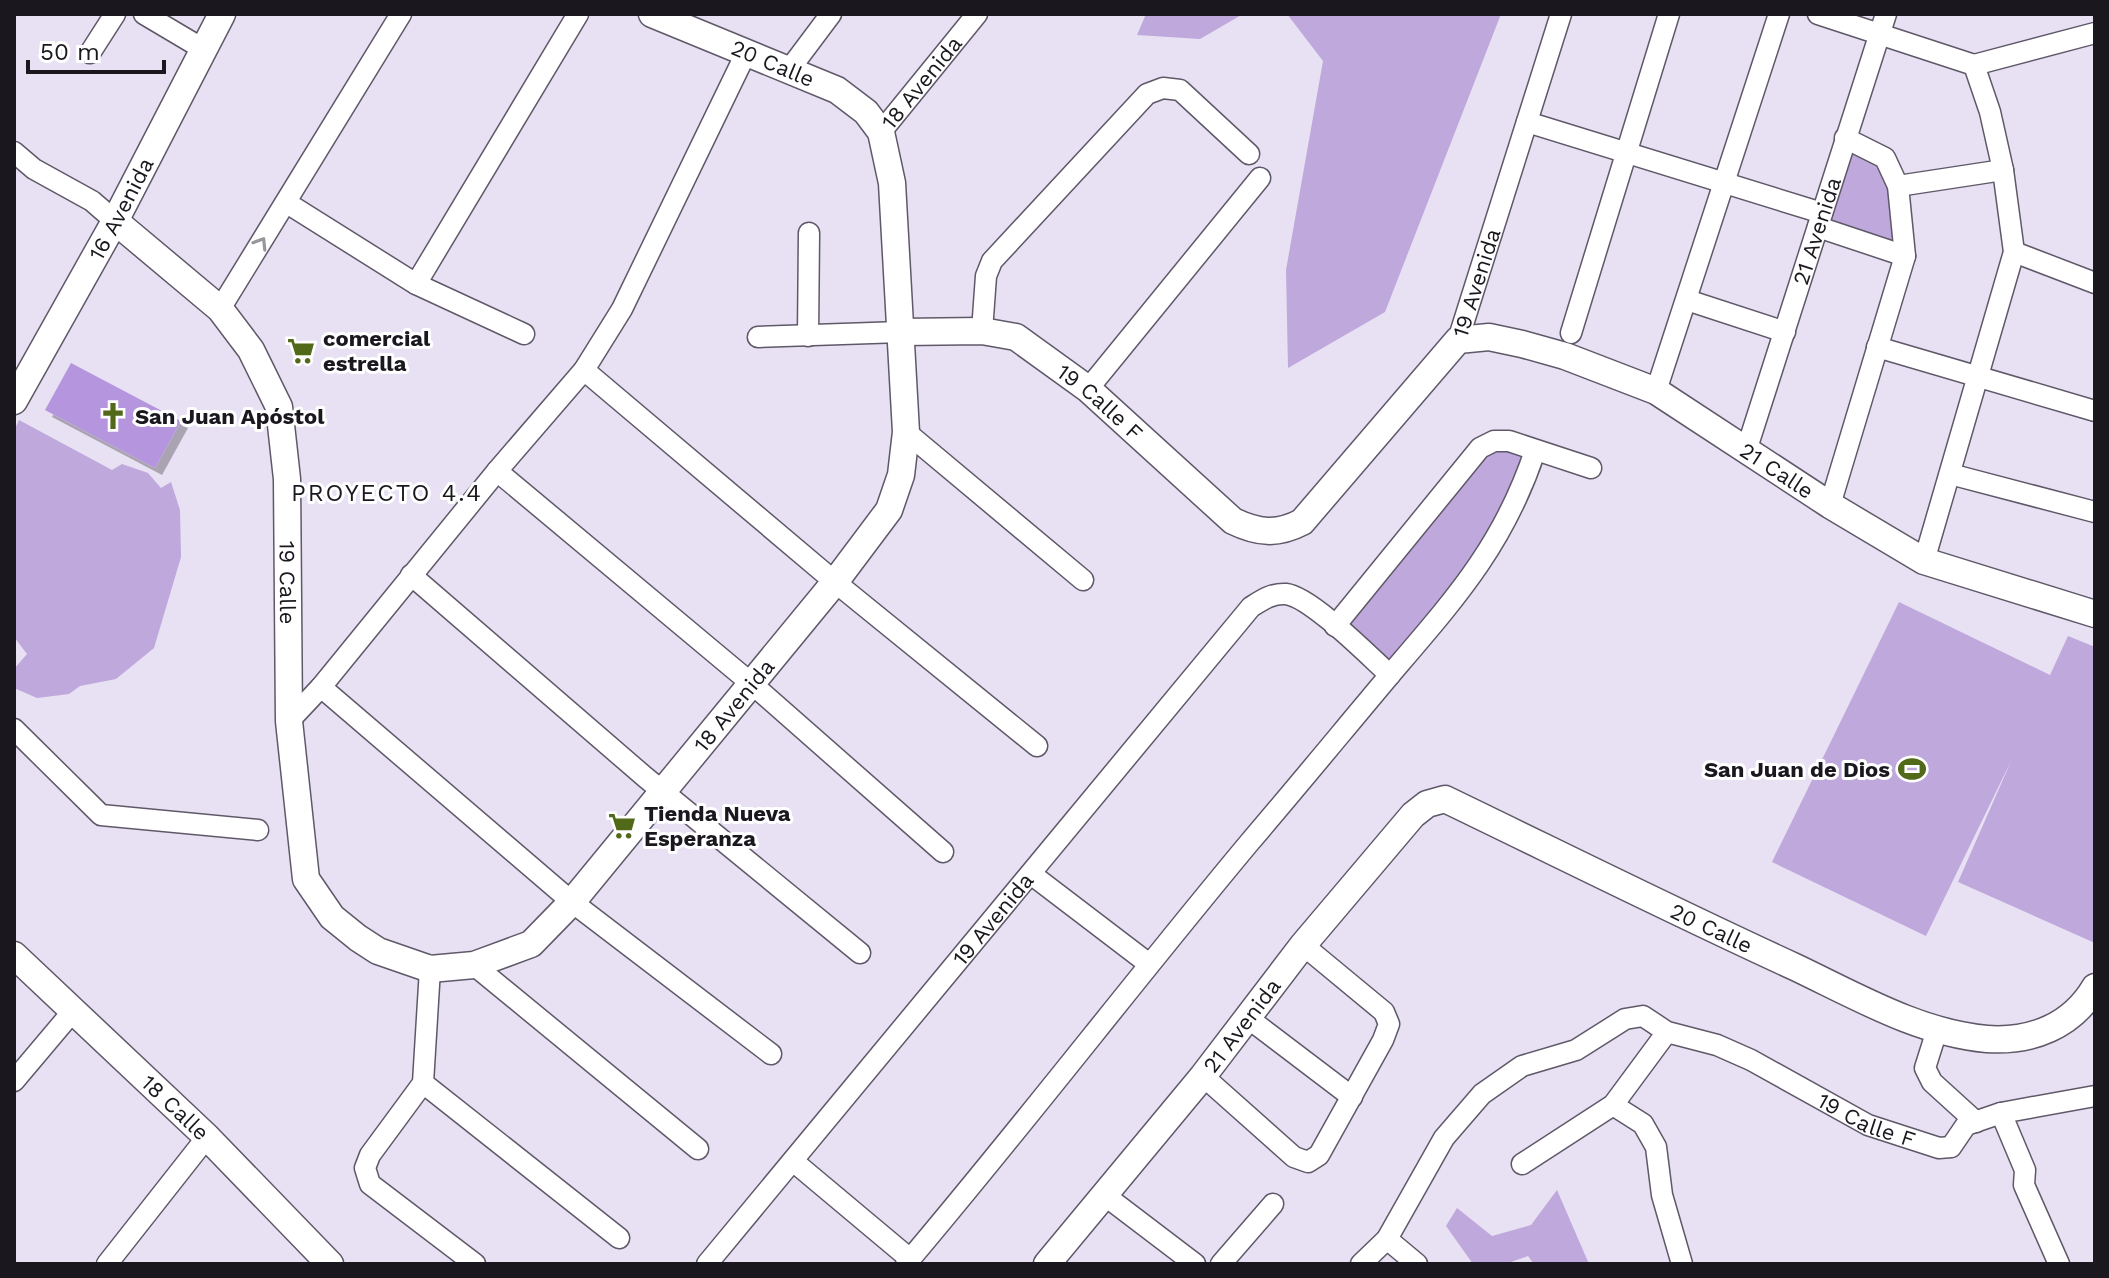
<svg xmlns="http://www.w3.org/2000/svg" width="2109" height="1278" font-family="'Work Sans',sans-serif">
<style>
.green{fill:#bea8dc}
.building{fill:#b595dd;filter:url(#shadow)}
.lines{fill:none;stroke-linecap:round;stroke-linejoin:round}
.minor-casing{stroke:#5f5868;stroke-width:23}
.tertiary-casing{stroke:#5f5868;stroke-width:29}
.minor{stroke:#fff;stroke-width:20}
.tertiary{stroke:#fff;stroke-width:26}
.oneway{stroke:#98979a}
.labels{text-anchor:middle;stroke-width:6;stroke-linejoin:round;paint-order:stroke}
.street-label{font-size:22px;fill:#1a181e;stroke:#fff}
.poi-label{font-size:22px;font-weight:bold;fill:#1a181e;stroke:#fff;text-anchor:start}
.neighbourhood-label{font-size:24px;letter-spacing:2px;fill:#1a181e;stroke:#fff}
</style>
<defs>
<filter id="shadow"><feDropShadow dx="7" dy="7" stdDeviation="0" flood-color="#0004"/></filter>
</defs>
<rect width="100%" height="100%" fill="#e8e0f3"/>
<path class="green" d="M1146,14H1243L1200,39L1137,35Z
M1287,14H1501L1385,312L1288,368L1286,270L1323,61Z
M1845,138L1885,158L1905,256L1818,227Z
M19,420L112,470L122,464L148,473L161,488L171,482L180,510L181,557L154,648L116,679L80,686L69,694L37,698L14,688V669L27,654L14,637V431Z
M1480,448L1535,451L1521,493L1390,675L1335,626Z
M1899,602L2050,675L2068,636L2095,647V943L1958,882L2012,759L1926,936L1772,862Z
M1557,1190L1589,1264H1534L1528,1256L1505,1264H1473L1446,1226L1457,1208L1492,1236L1531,1225Z"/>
<path class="building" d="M71,363L181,421L155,468L45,410Z"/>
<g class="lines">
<g class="minor-casing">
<g id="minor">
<path d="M144,14L203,49"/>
<path d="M1818,14L1974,65L2095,33"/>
<path d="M90,53L115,14"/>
<path d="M789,70L831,14"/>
<path d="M1527,122L1822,213"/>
<path id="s1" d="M881,132L977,14"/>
<path d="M14,152L34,169L92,201L115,221"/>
<path d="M1898,186L2003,170"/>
<path d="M287,203L416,284L524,334"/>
<path d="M1818,227L1905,256"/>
<path d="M2014,252L2095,283"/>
<path d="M416,284L578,14"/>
<path d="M1687,300L1785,332"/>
<path d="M220,309L401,14"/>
<path d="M982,331L986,276L992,261L1147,94L1163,88L1180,90L1249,154"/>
<path d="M1571,333L1669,14"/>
<path d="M808,336L809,233"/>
<path d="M758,337L901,332"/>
<path id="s2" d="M1458,340L1561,14"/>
<path d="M1877,347L2095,411"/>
<path d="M584,370L835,582L1037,746"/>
<path d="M1088,389L1260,178"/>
<path d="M1656,391L1779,14"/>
<path d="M906,432L1083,580"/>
<path id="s3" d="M1747,448L1886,14"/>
<path d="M497,471L752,684L943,852"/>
<path d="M1950,474L2095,512"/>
<path d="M1830,505L1905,256L1898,186L1885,158L1845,138"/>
<path d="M1924,561L2014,252L2003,170L1990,112L1974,65"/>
<path d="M411,575L645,777L860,953"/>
<path d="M1335,626L1480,448L1494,441H1509L1591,468"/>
<path d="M321,687L572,902L771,1054"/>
<path d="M289,721L321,687L497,471L584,370L622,309L747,51"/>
<path d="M14,729L101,815L258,830"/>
<path d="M1031,874L1149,964"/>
<path d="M474,965L698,1149"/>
<path d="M430,969L423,1083L370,1155L365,1168L370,1184L475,1264"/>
<path d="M1248,1018L1352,1097"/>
<path d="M1937,1030L1925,1068L1932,1082L1976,1122"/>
<path d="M1203,1076L1294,1157L1308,1162L1319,1155L1383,1040L1389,1024L1384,1012L1303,945"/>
<path d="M14,1081L73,1011"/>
<path d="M423,1083L619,1238"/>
<path d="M1613,1105L1643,1124L1656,1147L1662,1195L1682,1264"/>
<path d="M2001,1113L2025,1170L2024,1185L2059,1264"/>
<path d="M793,1161L910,1259"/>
<path d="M1522,1164L1613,1105L1667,1032"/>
<path d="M1103,1194L1195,1264"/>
<path d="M1387,1239L1417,1264"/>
<path d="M107,1264L207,1137"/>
<path id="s4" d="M707,1264L1251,607C1262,600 1272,593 1286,594C1311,597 1369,656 1390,675"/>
<path d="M906,1264C1023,1126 1133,982 1249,843C1296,788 1342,732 1389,676C1453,601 1503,547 1535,451"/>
<path d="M1221,1264L1273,1204"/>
<path id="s5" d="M1361,1264L1387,1239L1444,1138L1482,1094L1522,1066L1576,1050L1625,1019L1643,1016L1667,1032L1717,1045L1751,1060L1868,1125L1939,1148L1951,1147L1966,1125L2001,1113L2095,1096"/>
</g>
</g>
<g class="tertiary-casing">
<g id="tertiary">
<path id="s6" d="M115,221L220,309L251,350L279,407L287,479L289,721L306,879L332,917L358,938L378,951L430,969L474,965L531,944L572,902L835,582L889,510L901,475L906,432L892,183L881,132L866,112L837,90L652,14"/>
<path id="s7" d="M901,332L982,331L1016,337L1088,389L1233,521C1258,533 1277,535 1302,522L1458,340L1489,337L1522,344L1565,356L1656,391L1830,505L1924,561L2095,614"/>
<path id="s8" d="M14,401L115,221L222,14"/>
<path id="s9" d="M14,955L207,1137L330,1264"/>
<path id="s10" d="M1047,1264L1203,1076L1303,945L1413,815L1427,804L1445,799C1561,855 1677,913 1795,967C1856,996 1919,1033 1987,1039C2032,1042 2072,1026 2095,987"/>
</g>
</g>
<use href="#minor" class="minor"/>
<use href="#tertiary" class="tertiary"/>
</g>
<defs><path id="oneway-chevron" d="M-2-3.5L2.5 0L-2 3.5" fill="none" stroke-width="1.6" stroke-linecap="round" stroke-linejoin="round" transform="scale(2)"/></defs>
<use class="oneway" href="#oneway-chevron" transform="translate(261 243) rotate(-58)"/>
<defs>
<g id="supermarket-bare" transform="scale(2.16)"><path d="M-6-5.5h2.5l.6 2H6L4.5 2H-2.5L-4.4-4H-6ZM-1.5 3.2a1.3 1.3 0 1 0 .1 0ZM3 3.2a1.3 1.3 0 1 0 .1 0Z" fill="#526919" stroke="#fff" stroke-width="2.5" paint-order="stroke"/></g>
<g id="church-bare" transform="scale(2.16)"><path d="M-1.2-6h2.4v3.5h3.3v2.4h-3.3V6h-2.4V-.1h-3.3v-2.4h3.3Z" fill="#526919" stroke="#fff" stroke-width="2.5" paint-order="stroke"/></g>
<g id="stadium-bare" transform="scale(2.16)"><path d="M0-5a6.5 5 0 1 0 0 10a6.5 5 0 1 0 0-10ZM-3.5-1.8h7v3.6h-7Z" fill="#526919" stroke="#fff" stroke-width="2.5" paint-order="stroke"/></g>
</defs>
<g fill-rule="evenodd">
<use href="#supermarket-bare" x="301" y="351"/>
<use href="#church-bare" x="113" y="416"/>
<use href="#stadium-bare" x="1912" y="769"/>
<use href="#supermarket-bare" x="622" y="826"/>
</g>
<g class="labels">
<g class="street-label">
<text transform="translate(773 63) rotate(23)" y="8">20 Calle</text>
<text dy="8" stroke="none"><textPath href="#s1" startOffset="64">18 Avenida</textPath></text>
<text dy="8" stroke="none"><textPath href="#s8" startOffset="220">16 Avenida</textPath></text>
<text dy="8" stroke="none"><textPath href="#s3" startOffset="228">21 Avenida</textPath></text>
<text dy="8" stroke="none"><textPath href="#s2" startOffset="60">19 Avenida</textPath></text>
<text dy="8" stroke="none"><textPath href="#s7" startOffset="222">19 Calle F</textPath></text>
<text dy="8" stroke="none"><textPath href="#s7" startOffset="1064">21 Calle</textPath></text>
<text dy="8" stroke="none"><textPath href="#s6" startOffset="428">19 Calle</textPath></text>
<text dy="8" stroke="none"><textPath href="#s6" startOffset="1302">18 Avenida</textPath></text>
<text dy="8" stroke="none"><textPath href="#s4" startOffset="448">19 Avenida</textPath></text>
<text dy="8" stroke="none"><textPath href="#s10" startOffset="912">20 Calle</textPath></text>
<text dy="8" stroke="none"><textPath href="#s10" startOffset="308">21 Avenida</textPath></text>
<text dy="8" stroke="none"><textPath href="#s9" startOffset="222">18 Calle</textPath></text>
<text dy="8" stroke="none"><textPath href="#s5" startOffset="640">19 Calle F</textPath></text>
</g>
<g class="poi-label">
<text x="323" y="346">comercial<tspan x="323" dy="25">estrella</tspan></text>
<text x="135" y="424">San Juan Apóstol</text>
<text x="1890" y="777" text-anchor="end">San Juan de Dios</text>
<text x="644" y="821">Tienda Nueva<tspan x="644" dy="25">Esperanza</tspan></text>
</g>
<g class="neighbourhood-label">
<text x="387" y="501">PROYECTO 4.4</text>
</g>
</g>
<rect width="2109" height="1278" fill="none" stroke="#1a181e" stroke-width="32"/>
<path d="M28 60v12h136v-12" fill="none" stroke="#1a181e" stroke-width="4"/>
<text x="40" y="60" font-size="24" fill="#1a181e" stroke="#ffffff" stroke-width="6" paint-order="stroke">50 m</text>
</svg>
